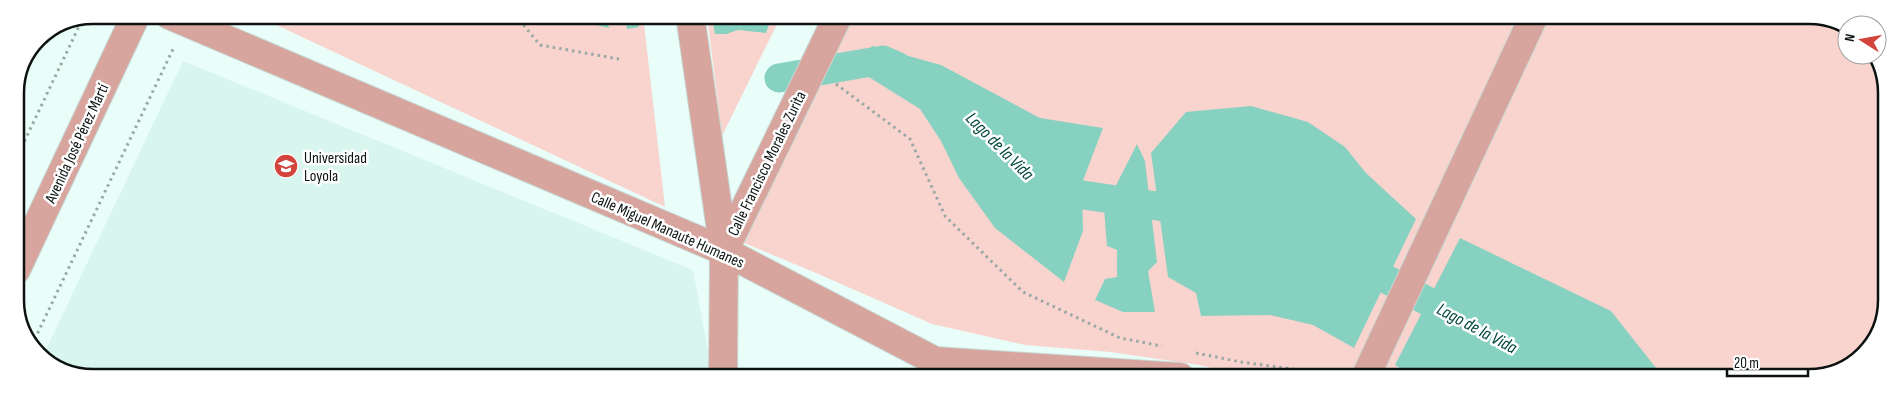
<svg xmlns="http://www.w3.org/2000/svg" width="1902" height="393" font-family="'Sofia Sans Condensed',sans-serif">
<style>
.built{fill:#d8f5ee}
.green{fill:#f9d4cf}
.water{fill:#87d1c1}
.lines{fill:none;stroke-linecap:round;stroke-linejoin:round}
.canal{stroke:#87d1c1;stroke-width:29}
.building{fill:#c4d6d2;stroke:#9eb0ac}
.minor-casing{stroke:#c6d8d4;stroke-width:30}
.path{stroke:#99a8a4;stroke-width:3;stroke-dasharray:2.5 4;stroke-linecap:butt}
.minor{stroke:#d8a59e;stroke-width:28}
.minor-bridge-casing{stroke:#c6d8d4;stroke-width:30;stroke-linecap:butt}
.minor-bridge{stroke:#d8a59e;stroke-width:28}
.labels{text-anchor:middle;stroke-width:5;stroke-linejoin:round;paint-order:stroke}
.street-label{font-size:16px;fill:#0b1210;stroke:#fff}
.poi-label{font-size:16px;fill:#0b1210;stroke:#fff;text-anchor:start}
.water-label{font-size:18px;font-style:italic;fill:#01473d;stroke:#fff}
.rim{fill:none;stroke:#0b1210;stroke-width:2.5}
</style>
<rect width="100%" height="100%" fill="#eafef9"/>
<path class="built" d="M183,61L693,270L713,377H78L42,358Z"/>
<path class="green" d="M255,15H643L665,207Z
M707,16H781L722,136Z
M839,16H1824L1847,29V55H1873L1885,77L1886,315L1860,359L1814,378L1250,377L1199,365L1110,352L1025,345L932,324L816,273L720,233Z"/>
<path class="water" d="M561,15H605L609,28L564,18Z
M624,15H637L639,27L627,29Z
M712,16H772L766,33L738,30L726,34H715Z
M872,46L941,65L1040,118L1103,128L1082,183L1083,231L1064,282L995,228L959,178L941,141L920,109L856,69Z
M1251,106L1308,122L1345,147L1366,173L1416,219L1354,348L1313,325L1270,315L1201,316L1196,293L1168,277L1151,153L1186,112Z
M1137,144L1145,161L1157,262L1148,271L1155,312H1123L1095,300L1105,279L1117,277V250L1107,246L1104,209Z
M1460,238L1611,311L1664,378H1416L1395,365Z"/>
<g class="lines">
<path class="canal" d="M779,78L883,60L897,66
M1043,189L1197,212
M1386,279L1461,319"/>
</g>
<path class="building" d="M42,36L15,92L38,38Z"/>
<g class="lines">
<g class="minor-casing">
<path id="minor" d="M169,15L724,251L935,361L1180,377
M690,15L724,251
M16,270L136,15
M723,377L724,251L780,136
M1365,378L1534,16"/>
</g>
<path class="path" d="M515,15L540,45L619,59
M836,84L910,139L945,216L1023,292L1120,338L1162,346
M16,159L82,20
M32,345L174,47
M1196,353L1241,362L1322,373"/>
<use href="#minor" class="minor"/>
<g class="minor-bridge-casing">
<path id="minor-bridge" d="M780,136L838,16"/>
</g>
<use href="#minor-bridge" class="minor-bridge"/>
</g>
<defs>
<g id="university-disc" transform="scale(1.25)"><circle r="9.5" fill="#d2443c" stroke="#fff"/><path d="M0-5L7-2L0 1L-7-2ZM-4 1L0 2.5L4 1V4Q0 6-4 4Z" fill="#fff"/></g>
</defs>
<g fill-rule="evenodd">
<use href="#university-disc" x="286" y="166"/>
</g>
<g class="labels">
<g class="street-label">
<text transform="translate(76 143) rotate(-65)" y="6">Avenida José Pérez Martí</text>
<text transform="translate(766 163) rotate(-64)" y="6">Calle Francisco Morales Zurita</text>
<text transform="translate(668 229) rotate(24)" y="6">Calle Miguel Manaute Humanes</text>
</g>
<g class="poi-label">
<text x="304" y="163">Universidad<tspan x="304" dy="18">Loyola</tspan></text>
</g>
<g class="water-label">
<text transform="translate(1000 146) rotate(45)" y="6">Lago de la Vida</text>
<text transform="translate(1477 328) rotate(28)" y="6">Lago de la Vida</text>
</g>
</g>
<path d="M0 0H1902V393H0ZM93 24H1809A69 69 0 0 1 1878 93V300A69 69 0 0 1 1809 369H93A69 69 0 0 1 24 300V93A69 69 0 0 1 93 24Z" fill="#fff" fill-rule="evenodd"/>
<path class="rim" d="M93 24H1809A69 69 0 0 1 1878 93V300A69 69 0 0 1 1809 369H93A69 69 0 0 1 24 300V93A69 69 0 0 1 93 24Z"/>
<g transform="translate(1862 40) rotate(281)"><circle r="24" fill="#ffffff" stroke="#9da09f"/>
<path d="M0-4L9 19L0 12L-9 19Z" fill="#d2443c"/>
<text y="-8" font-size="14" font-weight="bold" text-anchor="middle" fill="#0b1210">N</text>
</g>
<path d="M1727 368v8h81v-8" fill="none" stroke="#0b1210" stroke-width="2.5"/>
<text x="1734" y="368" font-size="15" fill="#0b1210" stroke="#ffffff" stroke-width="4" paint-order="stroke">20 m</text>
</svg>
